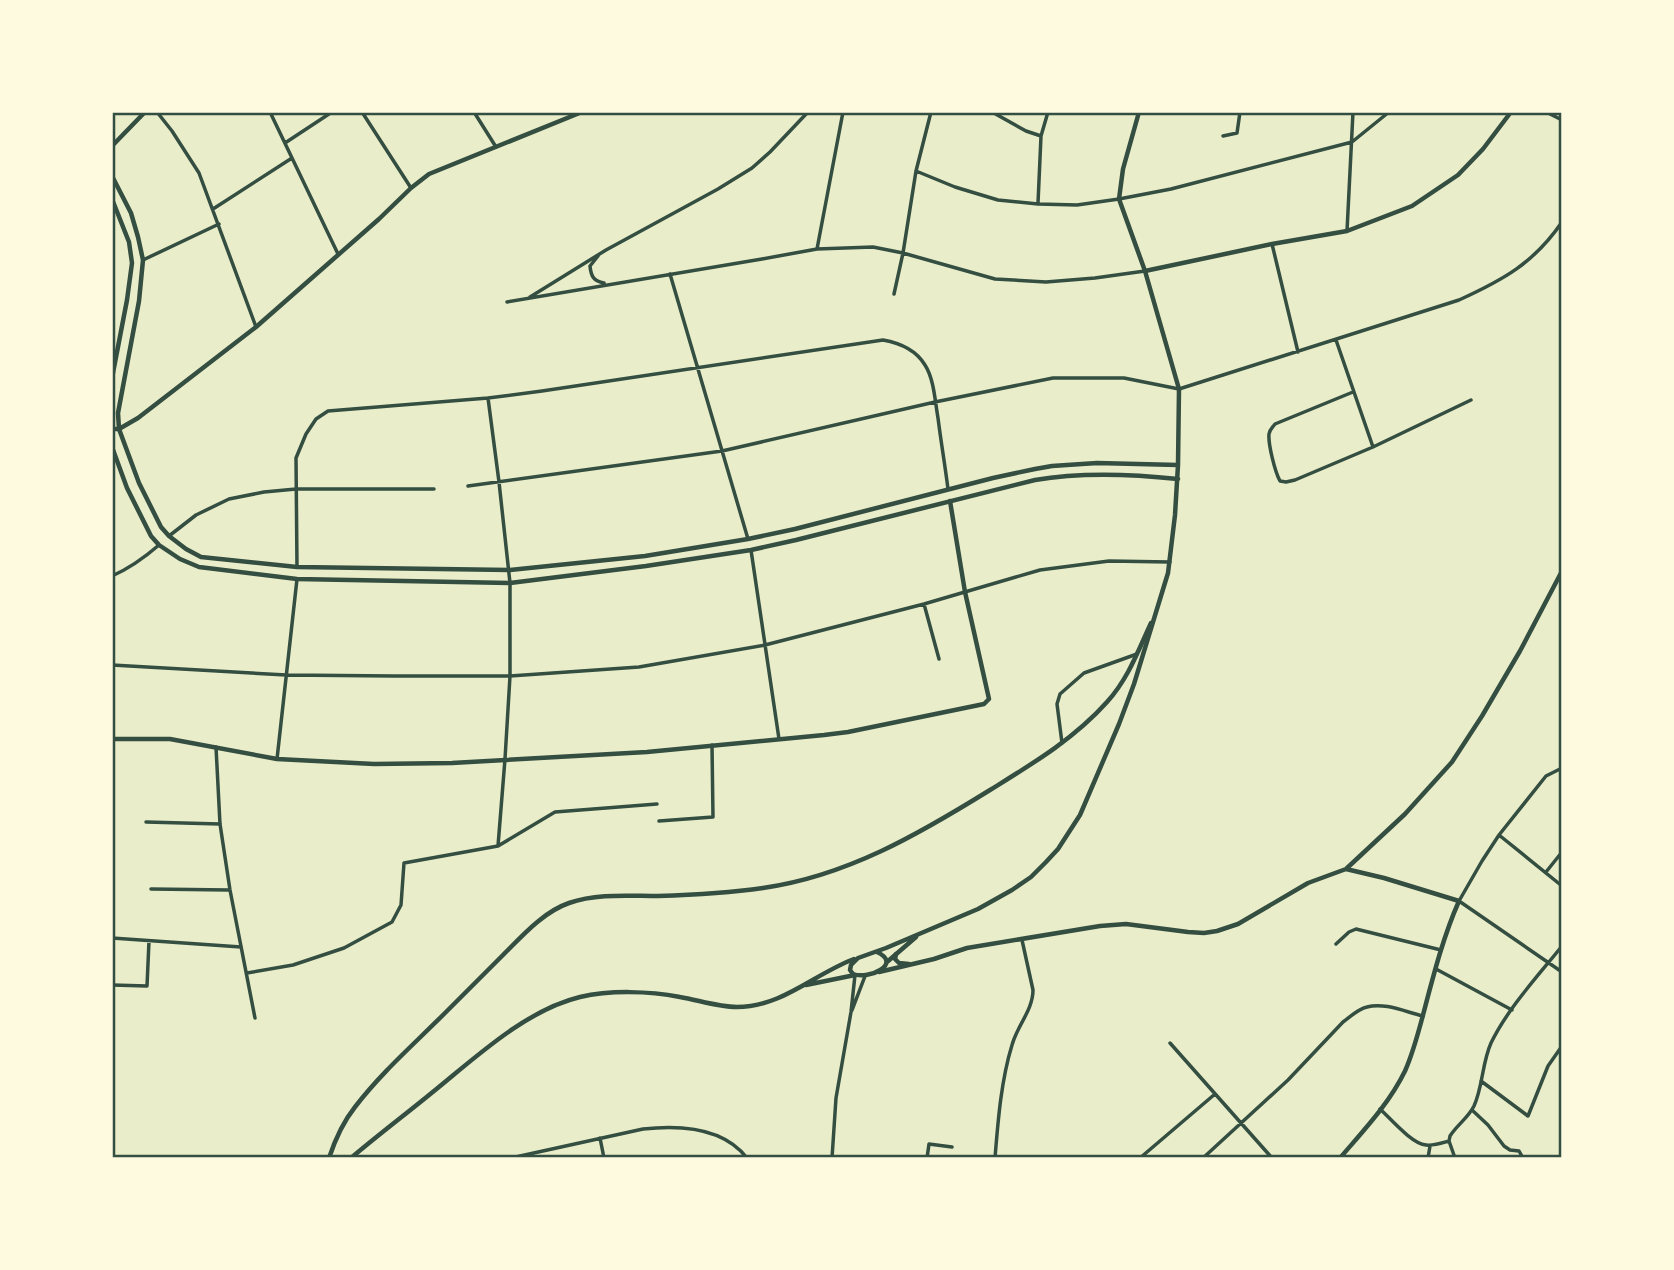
<svg xmlns="http://www.w3.org/2000/svg" width="1674" height="1270" font-family="'Open Sans',sans-serif">
<style>
.lines{fill:none;stroke-linecap:round;stroke-linejoin:round}
.minor{stroke:#344e41;stroke-width:3.5}
.tertiary{stroke:#344e41;stroke-width:4.5}
.secondary{stroke:#344e41;stroke-width:4.5}
.neatline{fill:none;stroke:#344e41;stroke-width:2.5}
</style>
<rect width="100%" height="100%" fill="#e9edc9"/>
<g class="lines">
<path class="minor" d="M157,112L172,131L199,173L256,327
M270,112L338,254
M362,112L411,188
M474,112L496,147
M992,112L1026,131L1041,136
M1546,112L1562,120
M1223,136L1237,133L1240,112
M285,143L332,112
M916,171L955,187L998,200L1038,204L1077,205L1119,199L1171,189L1352,142L1389,112
M1038,203L1041,136L1048,112
M213,209L292,158
M1347,231L1353,112
M1272,244L1298,352
M817,249L843,112
M598,256L590,266C591,277 594,281 604,283
M143,260L219,224
M670,274L748,539
M894,294L903,253L916,171L931,112
M530,297L606,250L718,189L752,168L770,152L808,112
M507,302L762,259L817,249L873,247L903,253L995,279L1046,282L1095,278L1145,271
M1336,340L1373,447
M1353,392L1275,424C1272,428 1270,429 1269,434C1268,444 1275,472 1280,481L1286,482L1295,480L1373,447L1471,400
M488,398L499,482L510,583V676L505,759L498,846
M468,486L722,451L935,402L1053,378H1124L1179,389L1459,300C1503,280 1534,263 1562,222
M169,536L196,515L229,499L264,492L296,489H434
M751,550L779,739
M297,567L296,458L306,434L316,419L328,411L488,398L542,391L883,340C900,343 916,350 925,365C934,379 935,401 938,418C941,442 945,465 948,489
M112,576C130,568 144,558 159,545
M924,604L939,659
M112,665L286,675L394,676H510L639,667L765,645L924,604L1040,570L1109,561L1170,562
M1062,743L1057,704L1060,694L1084,673L1137,654
M216,747L220,824L230,890L255,1018
M277,759L297,579
M1562,768L1546,776L1499,835L1482,861L1459,901L1562,972
M659,821L713,817L712,745
M146,822L220,824
M1499,835L1562,886
M1546,872L1562,852
M151,889L229,890
M112,938L241,947
M1336,944L1349,932L1356,929L1441,950
M1436,969L1512,1010
M247,973L293,965L344,948L392,922L401,905L404,863L498,846L555,812L657,804
M112,985L147,986L149,941
M852,1010L865,976
M1170,1043L1272,1158
M1481,1081L1528,1116L1548,1066L1562,1046
M1380,1109C1391,1119 1412,1144 1426,1145C1434,1146 1442,1143 1449,1141
M1472,1110L1488,1125L1504,1146L1510,1150L1519,1151L1523,1158
M600,1138L604,1158
M511,1158L643,1129C679,1125 723,1127 747,1158
M832,1158L836,1098L851,1012L855,975
M927,1158L929,1144L952,1147
M995,1158C998,1121 1001,1081 1012,1045C1017,1026 1033,1010 1033,990L1022,940
M1140,1158L1215,1094
M1203,1158L1288,1080L1343,1022C1351,1016 1358,1009 1367,1007C1384,1002 1406,1012 1423,1016
M1428,1158L1430,1146
M1455,1158L1449,1141L1450,1136C1457,1125 1468,1118 1474,1106C1483,1086 1482,1063 1491,1043C1508,1008 1538,976 1562,946"/>
<path class="tertiary" d="M1145,271L1272,244L1347,231L1412,206L1458,175L1483,149L1511,112
M112,429H119L138,418L256,327L379,219L411,188L429,174L582,112
M112,739H170L277,759L374,764L452,763L647,752L824,735L848,732L984,704L989,699L965,592L950,501
M896,954L895,959L899,963L909,964
M879,972L934,959L967,948L1100,926L1126,924L1188,932L1204,933L1217,931L1238,924L1308,883L1346,869L1405,814L1452,762L1482,716L1520,651L1562,571
M329,1158C335,1140 343,1122 355,1107C381,1073 413,1045 443,1015C463,995 483,975 503,955C522,936 543,912 569,903C597,893 629,896 658,896C693,895 729,893 763,888C847,876 919,834 990,790C1032,764 1074,739 1107,702C1128,679 1138,651 1151,623
M1340,1158C1363,1131 1389,1104 1405,1071C1413,1053 1418,1034 1423,1015C1433,977 1443,937 1459,901L1384,878L1346,869"/>
<path class="secondary" d="M112,146L145,112
M112,176L131,213L138,237L143,260L139,301L118,413L119,429L139,483L161,527L169,536L186,549L201,557L297,567L510,570L645,556L748,539L795,529L993,478L1035,469L1052,466L1097,463L1178,465
M112,199L129,242L132,263L127,300L112,378
M112,447L127,488L151,536L159,545L180,559L199,567L297,579L510,583L646,566L751,550L796,540L1035,480C1081,472 1131,474 1178,479
M877,952C903,964 869,980 853,974L850,970L851,965L858,958L886,948L978,909L1012,890L1031,877L1046,862L1058,849L1080,815L1119,724L1134,684L1168,573L1175,515L1178,465L1179,389L1145,271L1119,199L1123,169L1139,112
M887,962L916,937
M806,985L855,975
M351,1158C378,1135 406,1114 434,1091C476,1057 526,1010 580,997C610,990 649,991 680,997C698,1000 718,1007 737,1007C782,1007 814,974 854,959"/>
</g>
<rect width="1674" height="1270" fill="none" stroke="#fefae0" stroke-width="228"/>
<rect x="114" y="114" width="1446" height="1042" class="neatline"/>
</svg>
